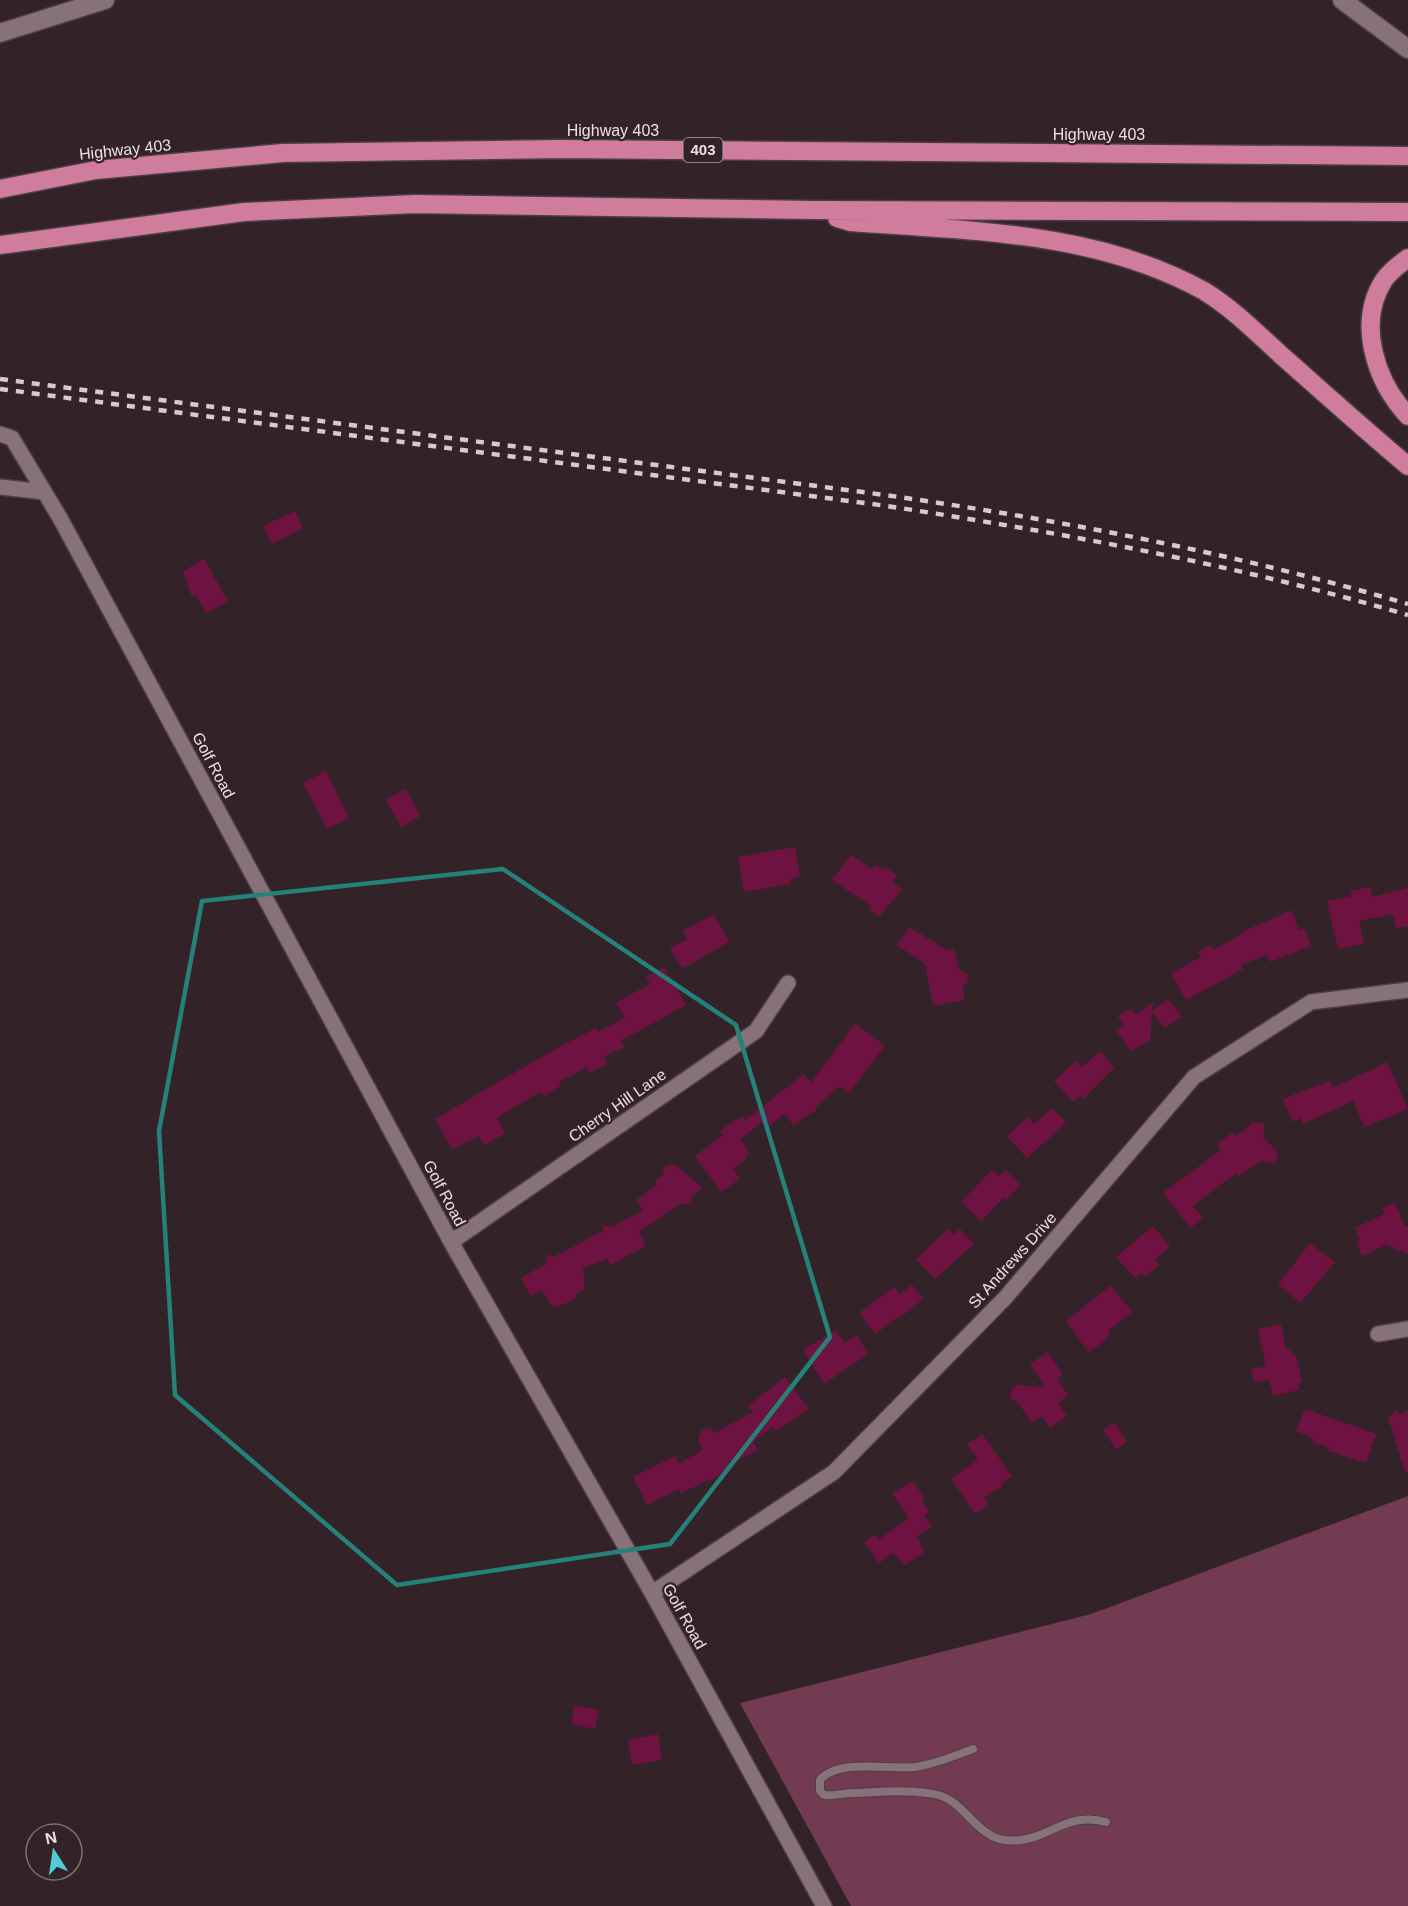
<svg xmlns="http://www.w3.org/2000/svg" width="1408" height="1906" font-family="Helvetica,sans-serif">
<style>
.green{fill:#723b51}
.building{fill:#6e1341}
.lines{fill:none;stroke-linecap:round;stroke-linejoin:round}
.service-casing{stroke:#4c3f44;stroke-width:10}
.minor-casing{stroke:#4c3f44;stroke-width:18}
.secondary-casing{stroke:#4c3f44;stroke-width:21}
.motorway-casing{stroke:#4c3f44;stroke-width:21}
.service{stroke:#877279;stroke-width:8}
.minor{stroke:#877279;stroke-width:15}
.secondary{stroke:#877279;stroke-width:18}
.motorway{stroke:#d07c9d;stroke-width:18}
.rail{stroke:#d6cace;stroke-width:4.5;stroke-dasharray:8 8;stroke-linecap:butt}
.marked{fill:none;stroke:#25817a;stroke-width:4.5;stroke-linejoin:round}
.labels{text-anchor:middle;stroke-width:4.5;stroke-linejoin:round;paint-order:stroke}
.shield{fill:#332329;stroke:#b4a7ac;stroke-width:1.5}
.shield-label{font-size:15px;font-weight:bold;fill:#ece0e4}
.street-label{font-size:16px;fill:#ece0e4;stroke:#332329}
</style>
<rect width="100%" height="100%" fill="#332329"/>
<path class="green" d="M1408,1496V1906H851L740,1703L1091,1614Z"/>
<path class="building" d="M295,511L303,528L272,544L263,526Z
M204,559L228,601L206,613L196,595L192,597L183,571Z
M326,771L349,818L327,829L303,783Z
M406,789L420,816L401,827L386,800Z
M795,847L800,877L790,879L791,884L744,892L738,857Z
M851,855L872,869L876,865L883,870L885,867L897,876L892,882L902,889L879,917L870,910L871,906L832,880Z
M1370,887L1372,897L1408,888V926L1396,928L1393,914L1359,921L1364,944L1338,949L1327,901L1351,896L1350,891Z
M1292,910L1299,930L1304,928L1311,946L1270,962L1267,955L1241,965L1243,969L1186,1000L1171,973L1201,957L1198,952L1211,945L1214,950L1242,934V932Z
M714,914L729,942L682,969L670,948L687,939L683,931Z
M909,927L947,950L954,949L959,970L967,974L968,982L962,987L965,1000L933,1006L925,964L897,945Z
M664,967L686,1005L621,1041L624,1047L604,1057L607,1064L589,1073L587,1067L559,1082L561,1085L544,1096L540,1092L497,1118L505,1134L484,1145L479,1136L452,1149L435,1119L557,1048L596,1028L598,1032L625,1018L616,1003L650,984L646,977Z
M1168,999L1182,1016L1165,1028L1152,1012L1150,1040L1131,1051L1116,1031L1124,1025L1118,1017L1131,1008L1136,1015L1153,1002L1152,1011Z
M855,1023L885,1046L849,1093L840,1086L816,1107V1110L794,1125L784,1114L770,1125L765,1120L740,1139L750,1153L745,1157L746,1160L733,1168L740,1179L721,1192L695,1156L723,1135L720,1131L735,1120L743,1117L745,1120L804,1074L811,1083Z
M1100,1051L1114,1068L1083,1099L1080,1096L1073,1102L1054,1081L1076,1061L1082,1067Z
M1387,1062L1408,1109L1365,1127L1353,1101L1303,1124L1301,1118L1293,1122L1283,1099L1330,1081L1333,1088Z
M1052,1108L1066,1123L1027,1158L1007,1136L1028,1117L1034,1124Z
M1251,1122L1265,1124L1263,1137L1278,1153L1276,1164L1261,1161L1239,1176L1236,1173L1193,1206L1203,1218L1190,1228L1163,1193L1221,1150L1217,1144L1233,1132L1236,1136L1250,1126Z
M674,1164L703,1188L692,1196V1201L686,1205L681,1203L639,1232L646,1246L610,1265L607,1259L583,1268L585,1290L576,1293V1298L569,1302L556,1307L551,1305L542,1291L531,1296L521,1278L546,1264L547,1254L554,1257L603,1231V1225L612,1227L643,1211L636,1200L657,1185L655,1181L663,1175L664,1167Z
M992,1170L999,1176L1005,1170L1020,1185L1006,1200L1004,1197L981,1221L961,1202Z
M1395,1203L1404,1225L1408,1226V1254L1386,1245L1362,1256L1356,1241L1360,1240L1355,1228L1385,1214L1382,1208Z
M1153,1226L1170,1246L1155,1260L1159,1265L1145,1277L1141,1273L1135,1278L1116,1257Z
M948,1229L954,1235L960,1229L974,1244L935,1279L916,1259Z
M1310,1243L1335,1262L1300,1303L1278,1285Z
M912,1285L923,1299L901,1317L900,1316L875,1334L859,1313L894,1287L900,1294Z
M1111,1285L1132,1312L1108,1331L1109,1335L1102,1343L1088,1352L1066,1321Z
M1281,1324L1286,1349L1291,1348L1292,1355H1296L1302,1382L1298,1383L1299,1390L1273,1396L1269,1380L1254,1383L1251,1369L1266,1366L1258,1329Z
M836,1330L844,1343L857,1335L868,1354L824,1384L803,1350Z
M1048,1352L1063,1375L1057,1378L1068,1395L1058,1403L1067,1416L1050,1428L1042,1416L1032,1423L1017,1401L1010,1399L1011,1390L1017,1385L1045,1387L1030,1364Z
M785,1377L809,1409L776,1431L772,1427L753,1442L758,1450L733,1463L731,1470L681,1493L679,1489L647,1505L633,1477L675,1456L679,1464L703,1450L698,1441L701,1431L710,1427L714,1433L753,1412L748,1406Z
M1305,1409L1376,1434L1366,1463L1328,1451L1329,1448L1313,1442V1438L1296,1431Z
M1396,1411L1401,1414L1408,1411V1472H1405L1388,1417Z
M1114,1422L1127,1442L1116,1449L1103,1430Z
M982,1434L1012,1476L1001,1484L1002,1487L984,1498L989,1505L975,1514L951,1479L978,1459L967,1444Z
M913,1481L925,1499L922,1501L929,1512L924,1516L932,1526L917,1536L924,1552L905,1565L893,1553L879,1563L864,1542L875,1534L879,1540L909,1518L892,1493Z
M575,1705L599,1710L595,1729L571,1724Z
M658,1734L662,1760L632,1765L628,1740Z"/>
<g class="lines">
<g class="service-casing">
<path id="service" d="M973,1749C955,1756 935,1764 915,1767C890,1770 838,1758 820,1780V1791L824,1795C835,1796 844,1793 855,1793C879,1792 916,1789 938,1795C965,1802 977,1837 1005,1840C1046,1845 1063,1810 1106,1822"/>
</g>
<g class="minor-casing">
<path id="minor" d="M0,434L12,438L60,518L451,1242L652,1593L824,1906
M0,487L44,492
M451,1242L756,1031L788,983
M1378,1334L1408,1329
M652,1593L834,1472L1005,1298L1194,1077L1311,1002L1408,990"/>
</g>
<g class="secondary-casing">
<path id="secondary" d="M1342,0L1408,49
M0,33L105,0"/>
</g>
<g class="motorway-casing">
<path id="motorway" d="M0,189L96,170L283,153L560,149L1408,156
M837,218L850,222C970,231 1096,231 1204,291C1232,308 1257,333 1281,355C1323,392 1365,430 1408,466
M0,245L244,212L415,204L812,210L1408,212
M1408,258C1400,264 1390,271 1384,280C1356,323 1376,382 1408,416"/>
</g>
<use href="#service" class="service"/>
<use href="#minor" class="minor"/>
<use href="#secondary" class="secondary"/>
<use href="#motorway" class="motorway"/>
<path class="rail" d="M0,379L885,495C1062,520 1237,554 1408,604
M0,389L887,506C1063,533 1237,565 1408,615"/>
</g>
<path class="marked" d="M503,869L736,1025L830,1337L670,1544L397,1585L175,1395L159,1131L202,901Z"/>
<g class="labels">
<rect class="shield" x="683.5" y="138" width="39" height="24" rx="4.5"/>
<g class="shield-label">
<text x="703" y="155">403</text>
</g>
<g class="street-label">
<text x="613" y="136">Highway 403</text>
<text x="1099" y="140">Highway 403</text>
<text transform="translate(125 149) rotate(-6)" y="6">Highway 403</text>
<text transform="translate(214 765) rotate(62)" y="6">Golf Road</text>
<text transform="translate(617 1105) rotate(-35)" y="6">Cherry Hill Lane</text>
<text transform="translate(445 1193) rotate(62)" y="6">Golf Road</text>
<text transform="translate(1012 1260) rotate(-48)" y="6">St Andrews Drive</text>
<text transform="translate(685 1616) rotate(61)" y="6">Golf Road</text>
</g>
</g>
<g transform="translate(54 1852) rotate(348)"><circle r="28" fill="#332329" stroke="#7d6f74" stroke-width="1.5"/>
<path d="M0-4.5L10 22L0 15L-10 22Z" fill="#52cbd9"/>
<text y="-9" font-size="16" font-weight="bold" text-anchor="middle" fill="#ece0e4">N</text>
</g>
</svg>
